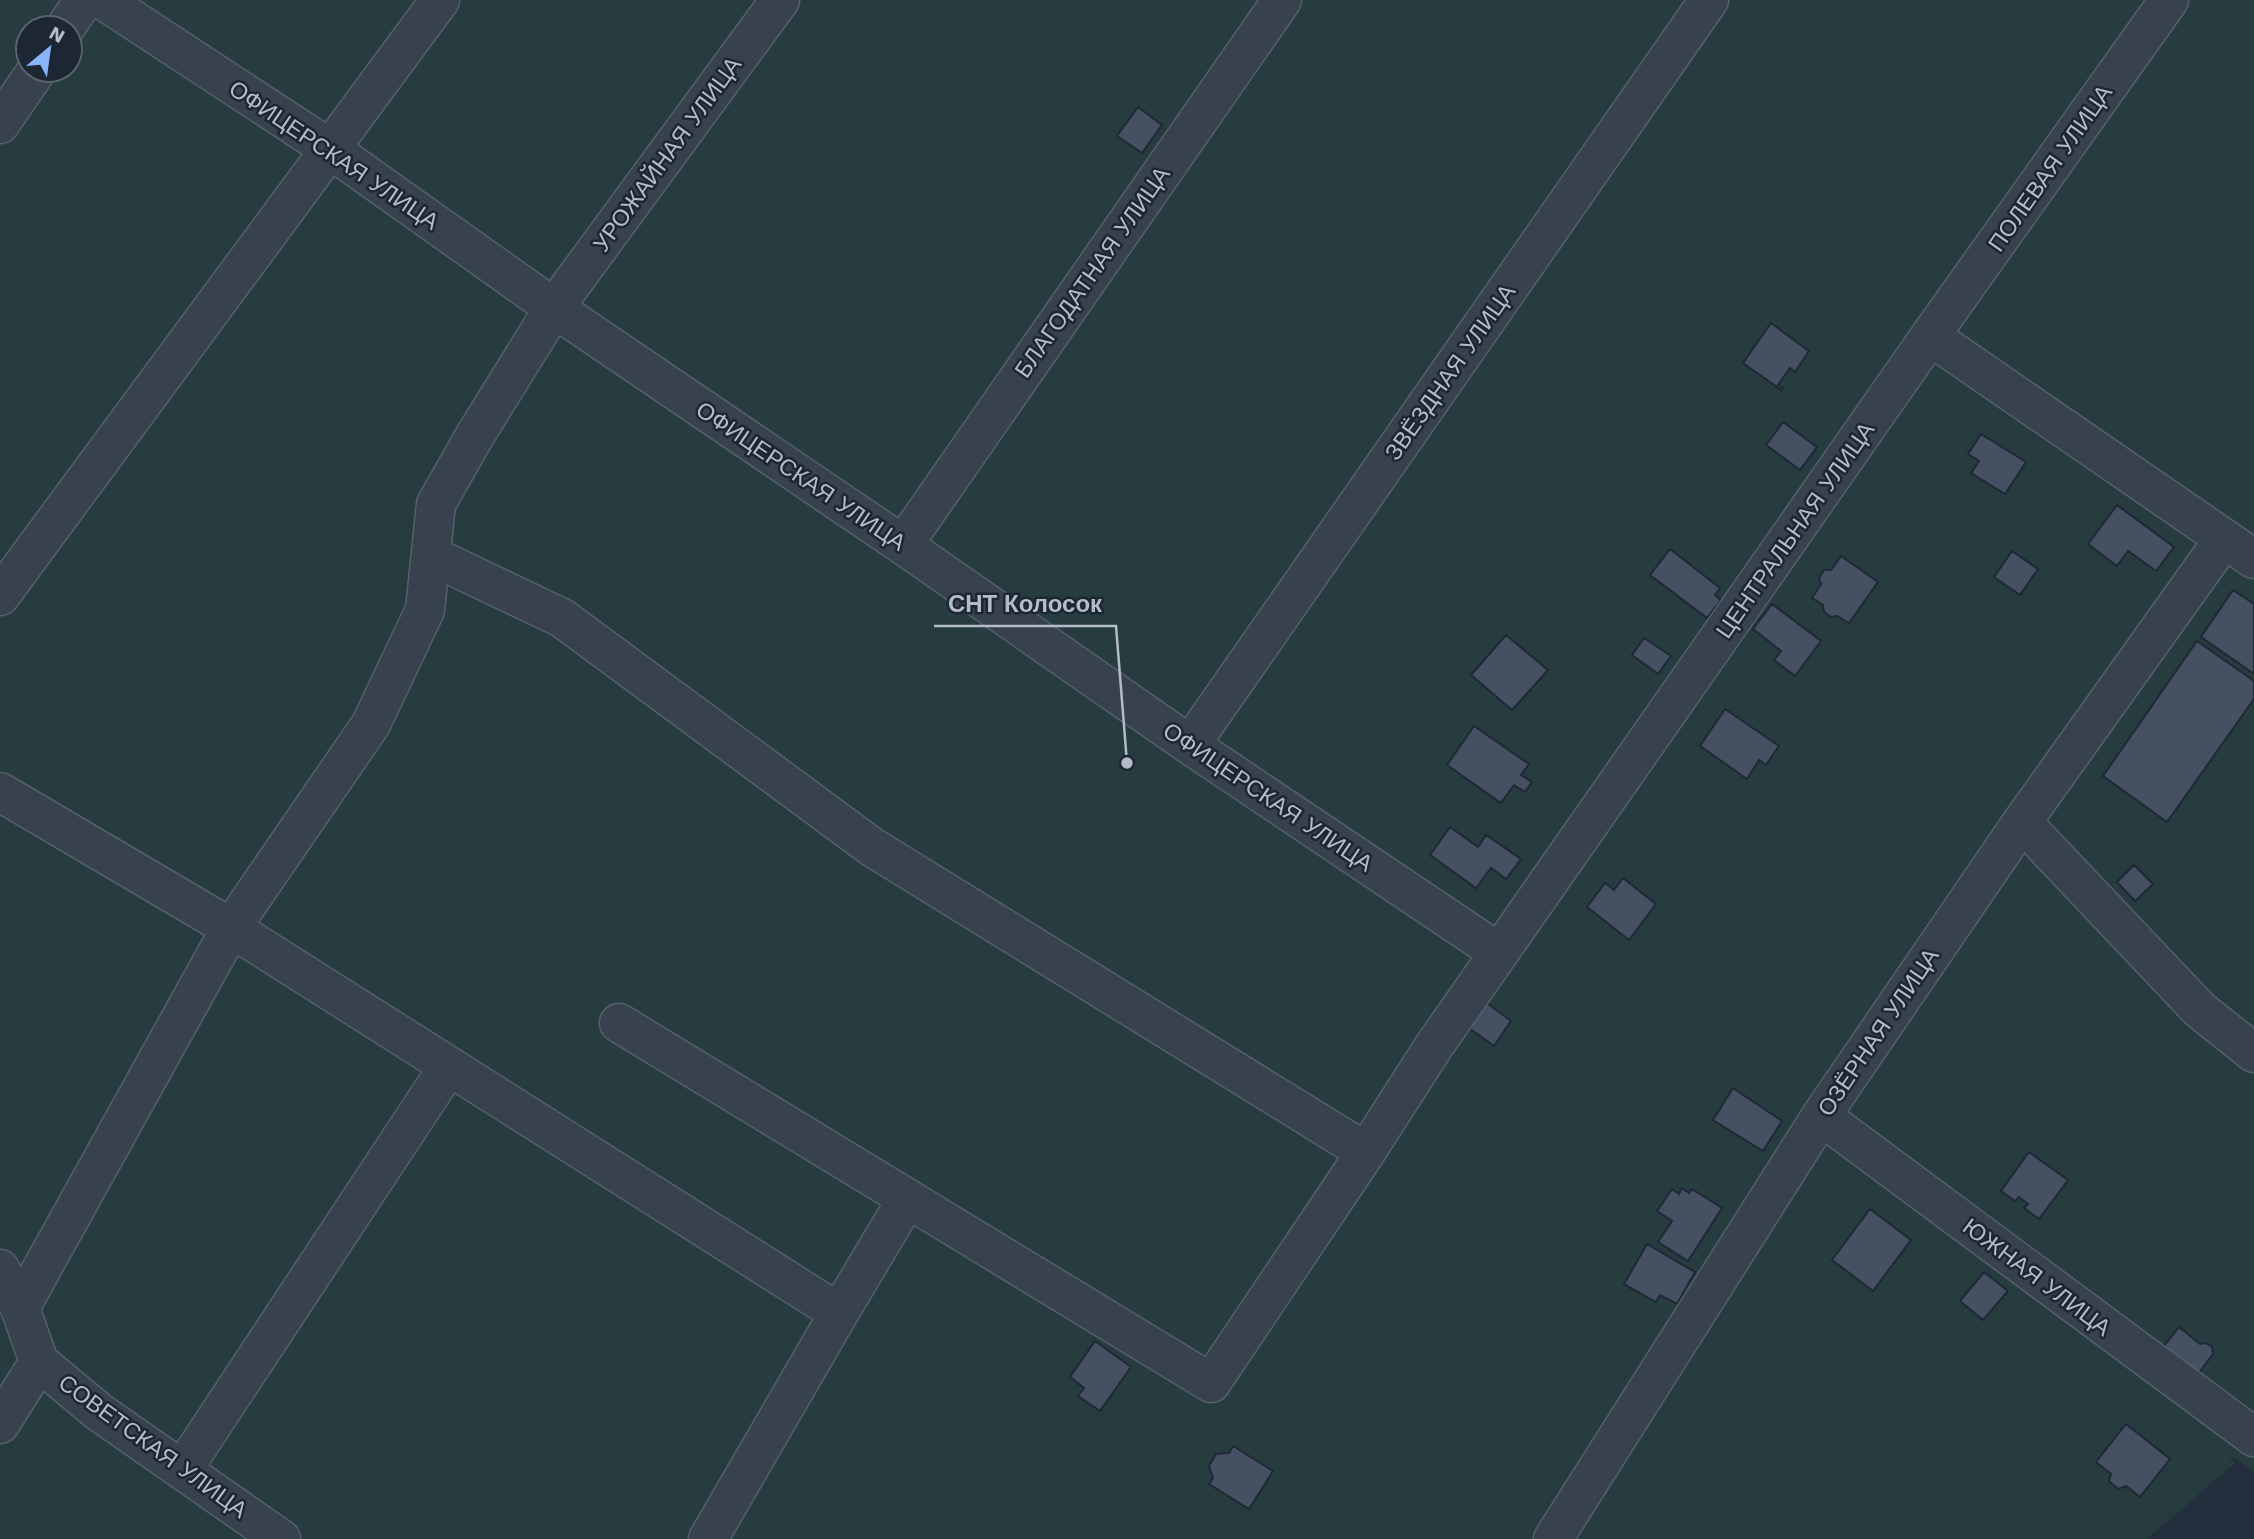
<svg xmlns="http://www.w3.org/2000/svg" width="2254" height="1539" font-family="'Work Sans',sans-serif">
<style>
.green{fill:#263c3f;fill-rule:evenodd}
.building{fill:#455162;stroke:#1f2835;stroke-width:2}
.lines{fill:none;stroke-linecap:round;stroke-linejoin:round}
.minor-casing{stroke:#565f6c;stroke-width:41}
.minor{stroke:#38414e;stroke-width:38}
.labels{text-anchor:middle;stroke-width:5;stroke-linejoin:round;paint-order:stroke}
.street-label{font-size:23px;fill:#b4bcc9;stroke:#1d2633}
.leader{fill:none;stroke:#b4bcc9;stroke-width:2.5}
.callout-dot{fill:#b4bcc9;stroke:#1d2633;stroke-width:2.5}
.callout-label{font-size:24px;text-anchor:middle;font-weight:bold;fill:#b4bcc9;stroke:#1d2633;stroke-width:5;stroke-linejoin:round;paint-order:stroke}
</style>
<rect width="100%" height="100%" fill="#242f3e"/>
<path class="green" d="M0,0H2254V1472L2232,1456L2230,1458L2235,1463L2147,1539H0ZM28,28H70V70H28Z"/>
<path class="building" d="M1138,107L1162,125L1142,153L1117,136Z
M1771,323L1809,351L1795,372L1790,368L1778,385L1783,388L1781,390L1743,363Z
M1783,422L1817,447L1800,470L1766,445Z
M1981,434L2026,462L2005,494L1971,473L1979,461L1968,454Z
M2117,505L2174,547L2156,571L2128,551L2117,566L2088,544Z
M1670,549L1720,588L1715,595L1721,600L1707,618L1650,575Z
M2012,551L2038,569L2020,595L1994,577Z
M1841,556L1878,582L1849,623L1837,616L1831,617L1824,612L1823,605L1812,598L1821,584L1819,578L1824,570H1831Z
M2233,590L2254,604V674L2201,637Z
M1772,604L1821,641L1795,676L1774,660L1781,651L1753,629Z
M1506,635L1548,670L1512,710L1471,675Z
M1644,638L1671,656L1658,674L1632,655Z
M2197,641L2254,681V699L2167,822L2103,776Z
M1725,709L1779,746L1766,765L1759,760L1747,779L1700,746Z
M1474,726L1529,764L1521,775L1532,782L1525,792L1514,785L1501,803L1447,765Z
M1450,827L1478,847L1486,835L1521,859L1506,879L1491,868L1476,888L1430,855Z
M2134,865L2153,884L2135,901L2117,882Z
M1623,878L1656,904L1629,940L1587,907L1605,883L1614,890Z
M1487,1003L1511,1021L1494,1046L1469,1028Z
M1733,1088L1782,1121L1763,1151L1713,1120Z
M2029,1152L2068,1180L2039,1219L2024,1208L2028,1204L2019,1197L2015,1201L2001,1191Z
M1682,1188L1689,1193L1692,1189L1722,1208L1688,1261L1658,1242L1672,1221L1657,1211L1672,1189L1679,1194Z
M1870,1209L1911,1240L1873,1291L1832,1260Z
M1647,1244L1695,1272L1677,1304L1660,1295L1656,1302L1624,1284Z
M1984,1272L2008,1291L1983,1320L1960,1301Z
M2179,1327L2200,1344L2206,1343L2212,1347L2213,1354L2195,1378L2161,1350Z
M1095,1341L1131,1367L1100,1411L1078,1396L1084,1388L1070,1377Z
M2126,1424L2170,1459L2140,1497L2126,1486L2118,1489L2109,1481L2111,1474L2096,1462Z
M1233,1446L1273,1471L1249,1509L1209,1484L1213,1478L1209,1466L1216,1454L1229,1453Z"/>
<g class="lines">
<g class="minor-casing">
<path id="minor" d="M103,0L330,149L554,308L903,545L1190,745L1498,952
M65,28L84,0
M0,124L37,70
M1930,336L2169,0
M903,545L1282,0
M432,556L562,618L872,847L1366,1152
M0,596L440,0
M1190,745L1709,0
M0,792L231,928L839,1313
M2022,822L2200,1010L2254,1053
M619,1023L1211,1383L1366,1152L1434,1046L1930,336L2254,559
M1821,1116L2254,1437
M0,1269L20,1308L39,1362L99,1412L281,1539
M20,1308L231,928L371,724L425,610L436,504L474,437L554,308L780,0
M0,1424L39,1362
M183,1469L449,1066
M708,1539L839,1313L907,1199
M1553,1539L1821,1116L2022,822L2224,539"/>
</g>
<use href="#minor" class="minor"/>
</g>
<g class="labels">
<g class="street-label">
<text transform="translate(667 154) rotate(-54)" y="8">УРОЖАЙНАЯ УЛИЦА</text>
<text transform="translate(334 155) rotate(34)" y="8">ОФИЦЕРСКАЯ УЛИЦА</text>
<text transform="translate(2050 168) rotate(-55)" y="8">ПОЛЕВАЯ УЛИЦА</text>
<text transform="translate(1092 272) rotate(-55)" y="8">БЛАГОДАТНАЯ УЛИЦА</text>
<text transform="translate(1450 372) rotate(-55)" y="8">ЗВЁЗДНАЯ УЛИЦА</text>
<text transform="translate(801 476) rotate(34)" y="8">ОФИЦЕРСКАЯ УЛИЦА</text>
<text transform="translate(1795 530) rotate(-55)" y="8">ЦЕНТРАЛЬНАЯ УЛИЦА</text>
<text transform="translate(1268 797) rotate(34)" y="8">ОФИЦЕРСКАЯ УЛИЦА</text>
<text transform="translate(1878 1032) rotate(-56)" y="8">ОЗЁРНАЯ УЛИЦА</text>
<text transform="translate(2037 1277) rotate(37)" y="8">ЮЖНАЯ УЛИЦА</text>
<text transform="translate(153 1446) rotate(36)" y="8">СОВЕТСКАЯ УЛИЦА</text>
</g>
</g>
<path class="leader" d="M1127 763L1116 626H934"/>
<circle class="callout-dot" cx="1127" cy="763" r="7"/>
<g class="callout-label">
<text x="1025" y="612">СНТ Колосок</text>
</g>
<g transform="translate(49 49) rotate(29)"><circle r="33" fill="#1d2633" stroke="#59626f" stroke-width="2"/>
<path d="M0-5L12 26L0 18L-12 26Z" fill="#8ab4f8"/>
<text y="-10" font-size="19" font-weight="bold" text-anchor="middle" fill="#b4bcc9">N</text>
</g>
</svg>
